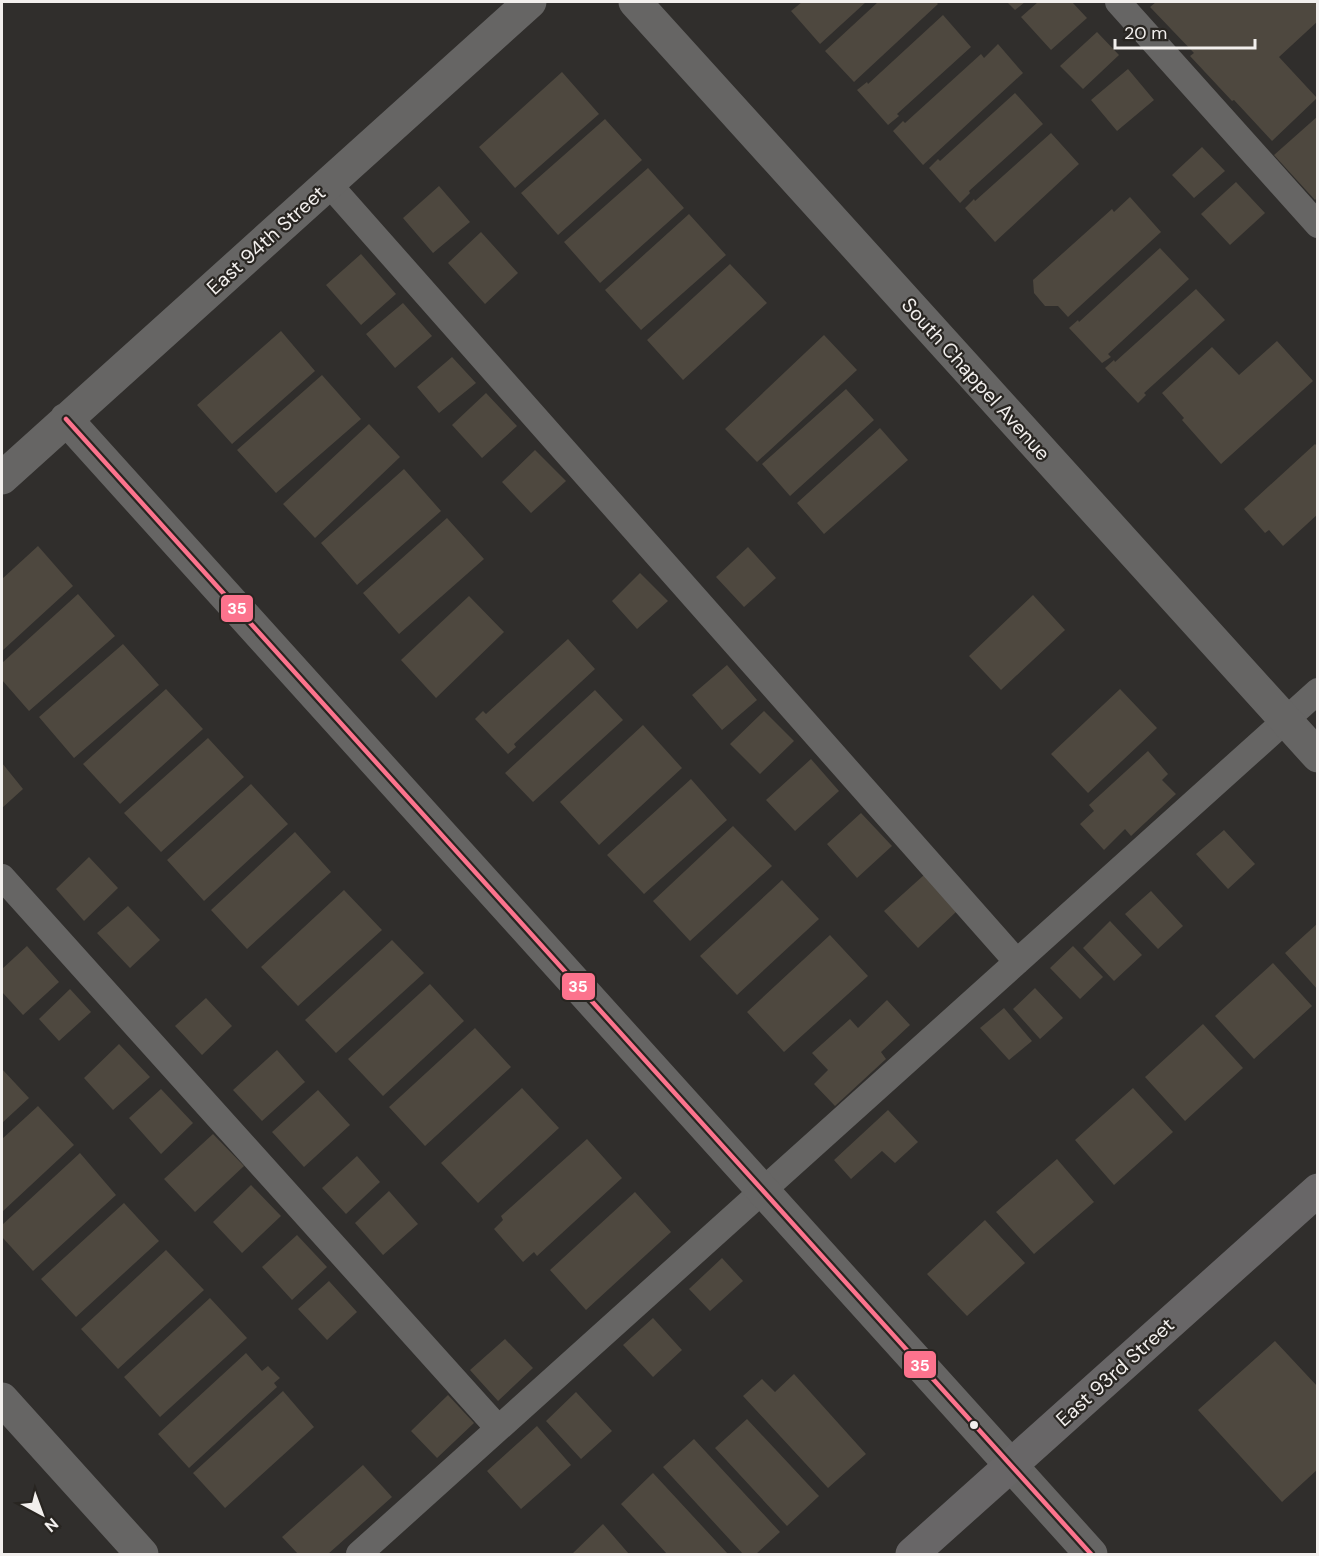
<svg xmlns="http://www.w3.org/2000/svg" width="1319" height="1556" font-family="'DM Sans',sans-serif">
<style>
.building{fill:#4e483f}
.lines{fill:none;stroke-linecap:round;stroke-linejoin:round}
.lane{stroke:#666564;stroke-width:26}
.street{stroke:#666564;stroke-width:33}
.secondary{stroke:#686667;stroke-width:33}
.bus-1-casing{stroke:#282521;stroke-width:9}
.bus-1{stroke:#fc738d;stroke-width:4.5}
.bus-dot{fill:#f2efed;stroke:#282521;stroke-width:2}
.labels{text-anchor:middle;stroke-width:4.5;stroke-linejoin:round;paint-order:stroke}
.street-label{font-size:20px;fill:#f2efed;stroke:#282521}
.line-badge{stroke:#282521;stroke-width:2}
.badge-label{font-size:16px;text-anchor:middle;font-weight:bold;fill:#fff}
</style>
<rect width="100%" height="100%" fill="#302e2c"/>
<path class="building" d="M802,2H866L820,44L791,11Z
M878,2H936L938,4L854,82L825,51Z
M1007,2H1025L1015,10Z
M1038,2H1072L1087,18L1051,50L1021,17Z
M1156,2H1318V21L1279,57L1317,98L1272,141L1234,100L1232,101L1190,56L1194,53L1150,7Z
M943,15L971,47L897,114L899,116L888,125L857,90L867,82L868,84Z
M1097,32L1119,55L1083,89L1060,66Z
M998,44L1023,73L923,165L893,131L903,121L905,123L981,54L984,58Z
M1128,69L1154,100L1117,131L1091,100Z
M562,72L599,114L515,188L479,147Z
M1015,93L1043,124L969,191L970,193L960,203L929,168L938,159L940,161Z
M1318,116V197L1315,200L1274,155Z
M605,119L642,160L558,235L521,193Z
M1051,133L1079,164L995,242L965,208L974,199L975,201Z
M1202,147L1225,171L1194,198L1172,175Z
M648,168L684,208L600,283L564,242Z
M1236,182L1265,213L1230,245L1201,214Z
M439,186L470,222L433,253L403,218Z
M1130,197L1161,232L1068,317L1058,306H1045L1034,293L1033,280L1112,209L1114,212Z
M689,214L726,255L641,330L605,290Z
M481,232L518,273L485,304L448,263Z
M1160,248L1189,279L1108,354L1111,357L1102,363L1069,328L1078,320L1079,322Z
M361,254L396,294L361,325L326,285Z
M730,264L767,303L683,380L647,340Z
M1196,289L1225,320L1144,393L1146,395L1138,403L1105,368L1114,360L1115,362Z
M403,303L432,336L395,368L366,334Z
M281,331L315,371L232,444L197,405Z
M824,335L857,370L757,462L725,429Z
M1277,341L1313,381L1221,464L1182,420L1184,418L1162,393L1212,347L1239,375Z
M452,357L476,383L439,413L417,387Z
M322,375L361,419L276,493L237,450Z
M846,389L874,420L790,496L762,464Z
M486,393L517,426L482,458L452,425Z
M369,424L400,457L315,538L283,504Z
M880,428L908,460L824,534L797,503Z
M1315,444L1318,447V514L1283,546L1269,530L1265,533L1244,509Z
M535,450L566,481L531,513L502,482Z
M404,469L441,511L357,585L321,543Z
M447,518L484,559L399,634L363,593Z
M38,546L73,586L2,651V579Z
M748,547L776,578L744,607L716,577Z
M640,573L668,601L637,629L612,601Z
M78,594L115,636L29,711L2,680V663Z
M1033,595L1065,630L1001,690L969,656Z
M469,596L504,632L436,698L401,660Z
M568,639L595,669L514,744L516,747L508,754L475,719L483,711L486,714Z
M123,644L159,685L74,758L39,717Z
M727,665L757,700L722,730L692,695Z
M166,689L203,729L120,804L83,764Z
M1120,689L1157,728L1088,793L1051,754Z
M595,690L623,720L533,802L505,773Z
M764,711L794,741L760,774L730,744Z
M643,725L682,768L599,845L560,802Z
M208,738L244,777L161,852L124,813Z
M1148,751L1168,774L1162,780L1176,794L1131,836L1125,829L1104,850L1080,824L1094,811L1089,805Z
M811,759L839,791L795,831L766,800Z
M2,763L23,789L2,808Z
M691,779L727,820L644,894L607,855Z
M251,784L288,824L204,901L167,860Z
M861,813L892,846L857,878L827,844Z
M733,826L772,866L690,941L653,901Z
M1224,830L1255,864L1228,889L1196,854Z
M295,832L331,872L247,949L211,910Z
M89,857L118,888L84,921L56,889Z
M924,875L957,911L918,948L884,911Z
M782,880L819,919L737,995L700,956Z
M344,890L382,930L298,1006L261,967Z
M1151,891L1183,926L1158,949L1125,914Z
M128,906L160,940L130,968L97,933Z
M1110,921L1142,955L1114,981L1083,948Z
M1318,923V990L1285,953Z
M830,935L868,976L784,1052L747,1012Z
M392,940L424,973L336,1053L305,1020Z
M27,946L59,982L23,1015L2,992V969Z
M1073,946L1103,977L1080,999L1050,968Z
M1273,963L1312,1006L1254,1059L1215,1016Z
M430,984L464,1021L383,1096L348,1059Z
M1035,988L1063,1018L1040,1039L1013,1009Z
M70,989L91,1012L59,1041L39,1019Z
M206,998L232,1026L202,1055L175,1026Z
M887,1000L910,1025L881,1052L886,1059L835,1106L814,1084L828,1070L812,1053L850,1019L858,1028Z
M1004,1008L1032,1041L1009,1060L980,1028Z
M1203,1024L1243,1068L1185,1121L1145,1077Z
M475,1028L511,1067L425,1146L389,1107Z
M119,1044L150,1077L113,1110L84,1078Z
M277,1050L305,1082L262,1121L233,1090Z
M2,1069L29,1098L2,1123Z
M522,1088L559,1128L478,1203L441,1163Z
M1133,1088L1173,1132L1114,1185L1075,1140Z
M161,1089L193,1123L161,1154L129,1118Z
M318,1090L350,1125L304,1167L272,1132Z
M38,1106L74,1145L2,1212V1139Z
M888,1110L918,1142L895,1163L882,1151L851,1179L834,1160Z
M213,1134L244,1166L195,1212L164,1179Z
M587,1139L622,1178L537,1256L534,1252L523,1262L494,1229L503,1220L501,1216Z
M80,1153L116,1195L33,1271L2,1237V1225Z
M357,1156L380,1182L346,1214L322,1188Z
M1057,1159L1094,1202L1034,1254L996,1212Z
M251,1185L281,1216L242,1253L213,1222Z
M389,1191L418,1224L383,1255L355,1223Z
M635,1192L671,1232L586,1310L550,1270Z
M124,1203L159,1241L76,1317L41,1279Z
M985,1220L1025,1263L967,1316L927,1274Z
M297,1235L327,1267L292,1300L262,1267Z
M166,1250L204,1290L118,1369L81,1329Z
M722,1258L743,1281L710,1311L689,1289Z
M329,1281L357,1312L327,1340L298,1309Z
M210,1298L247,1338L160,1417L124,1377Z
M653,1318L682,1350L653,1377L623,1345Z
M505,1339L533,1368L498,1401L470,1370Z
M1275,1341L1318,1387V1469L1282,1502L1198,1410Z
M246,1353L262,1371L268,1366L280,1378L274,1383L277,1387L189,1468L158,1434Z
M794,1374L866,1454L828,1488L743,1396L762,1379L775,1392Z
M283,1391L314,1427L225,1508L193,1473Z
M576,1392L612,1431L581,1459L546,1421Z
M448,1395L474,1423L437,1458L411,1431Z
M747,1419L819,1496L787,1526L715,1448Z
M537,1426L571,1465L521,1509L487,1471Z
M694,1439L780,1532L756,1554H743L663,1467Z
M363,1465L392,1497L328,1554H298L282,1537Z
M653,1473L728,1554H667L621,1504Z
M603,1524L629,1554H572Z"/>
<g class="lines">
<path class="lane" d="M1118,2L1318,225
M328,183L1017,962
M2,877L498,1428
M359,1554L1318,691"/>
<path class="street" d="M635,2L1318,756
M66,419L1091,1554
M2,478L530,2
M2,1399L142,1554"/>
<path class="secondary" d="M912,1554L1318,1190"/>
<g class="bus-1-casing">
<path id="bus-1" d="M66,419L1091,1554"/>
</g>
<use href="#bus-1" class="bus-1"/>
</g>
<circle class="bus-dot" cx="974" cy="1425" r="5"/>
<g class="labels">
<g class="street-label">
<text transform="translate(266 240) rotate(-42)" y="7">East 94th Street</text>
<text transform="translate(976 379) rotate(48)" y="7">South Chappel Avenue</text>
<text transform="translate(1115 1372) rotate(-42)" y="7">East 93rd Street</text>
</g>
</g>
<g class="line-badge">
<rect x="220" y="594" width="34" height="29" rx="6" fill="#fc738d"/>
<rect x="561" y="972" width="35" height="29" rx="6" fill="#fc738d"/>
<rect x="903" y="1350" width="34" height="29" rx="6" fill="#fc738d"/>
</g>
<g class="badge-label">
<text x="237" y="614">35</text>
<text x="578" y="992">35</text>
<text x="920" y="1371">35</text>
</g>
<rect width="1319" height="1556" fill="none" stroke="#f2efed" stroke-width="6"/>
<g transform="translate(42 1514) rotate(139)" stroke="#282521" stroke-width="4.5" paint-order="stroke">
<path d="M0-4.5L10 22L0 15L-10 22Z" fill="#f2efed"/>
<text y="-9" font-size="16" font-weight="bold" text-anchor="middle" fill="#f2efed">N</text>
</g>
<path d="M1115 39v9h140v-9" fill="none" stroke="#f2efed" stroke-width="3"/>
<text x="1124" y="39" font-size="18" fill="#f2efed" stroke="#282521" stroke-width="4.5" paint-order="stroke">20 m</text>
</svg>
